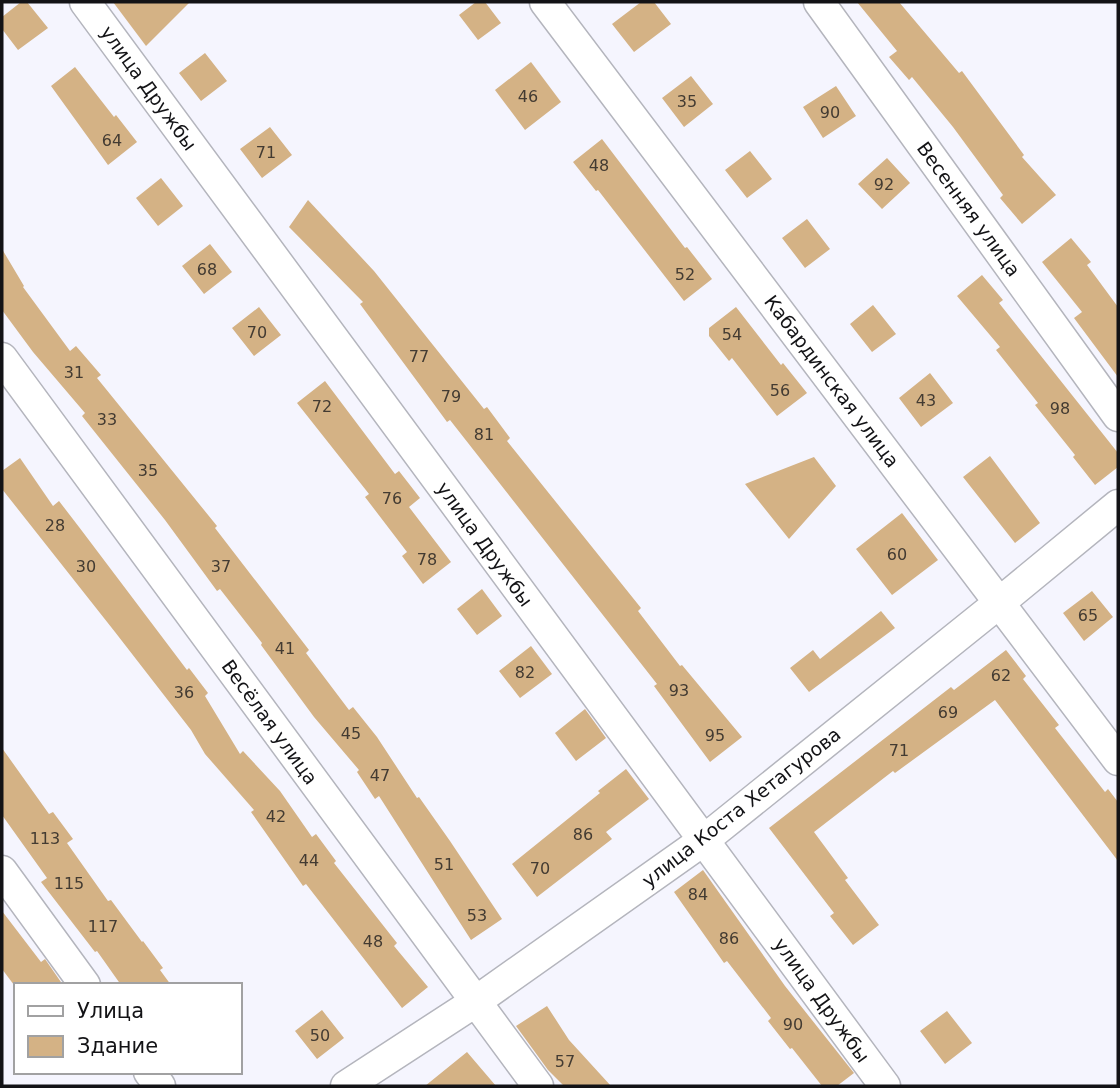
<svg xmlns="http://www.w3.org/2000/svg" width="1120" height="1088" font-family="'DejaVu Sans',sans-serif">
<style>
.building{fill:#d4b285}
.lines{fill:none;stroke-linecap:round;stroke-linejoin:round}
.street-casing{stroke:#b4b5bd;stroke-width:33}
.street{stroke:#fff;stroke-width:30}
.labels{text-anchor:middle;stroke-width:7;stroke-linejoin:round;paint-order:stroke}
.number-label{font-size:16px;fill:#433b32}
.street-label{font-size:19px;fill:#131316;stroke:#fff}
</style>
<rect width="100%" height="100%" fill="#f5f5fe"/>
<path class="building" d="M21,2H27L48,28L18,50L2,29V17Z
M113,2H190L146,46Z
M476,2H485L501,23L478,40L459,15Z
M641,2H654L671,24L634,52L612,24Z
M857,2H899L959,73L962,71L1024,155L1022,157L1056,195L1022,224L1000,198L1003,195L953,127L912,77L909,80L889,57L897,51Z
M205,53L227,81L201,101L179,73Z
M531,62L561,102L525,130L495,90Z
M75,67L114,117L116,115L137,142L108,165L51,86Z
M691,76L713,104L684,127L662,98Z
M836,86L856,116L823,138L803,107Z
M270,127L292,155L262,178L240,149Z
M602,139L685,248L687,247L712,279L684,301L598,190L596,191L573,162Z
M750,151L772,179L747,198L725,170Z
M887,158L910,183L882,209L858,184Z
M161,178L183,206L158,226L136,198Z
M308,200L374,271L484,409L487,407L510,438L507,441L641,608L638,611L680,666L682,665L742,737L710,762L654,686L657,684L450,420L447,422L425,392L360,304L363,302L289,227Z
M807,219L830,249L805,268L782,238Z
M1071,238L1091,262L1087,265L1118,307V377L1074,318L1082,312L1042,262Z
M210,244L232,272L204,294L182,266Z
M2,249L24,286L23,287L70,351L76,346L101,375L97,378L217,526L215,528L289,624L309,650L306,653L349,710L353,707L377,737L417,798L419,797L450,841L502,919L471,940L379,796L375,799L357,772L359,770L314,717L261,645L262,643L220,589L217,591L165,520L82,416L85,413L33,352L2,310Z
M982,275L1003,300L999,303L1118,453V467L1095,485L1073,457L1075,455L1035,405L1038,403L996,350L1000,347L957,296Z
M873,305L896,334L872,352L850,324Z
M259,307L281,335L254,356L232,328Z
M736,307L781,365L783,363L807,393L777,416L732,358L729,361L709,336V328Z
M930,373L953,403L921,427L899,398Z
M325,381L395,474L399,471L420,498L409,507L451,562L423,584L402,556L407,552L365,497L369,494L297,403Z
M990,456L1040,523L1015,543L963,477Z
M814,457L836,486L789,539L745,484Z
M20,458L53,506L59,501L79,527L187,670L189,668L208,693L205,696L240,754L243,751L280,791L312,837L316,834L336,861L334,863L397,943L394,946L428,987L402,1008L306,884L303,886L251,812L254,810L205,754L191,730L115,632L2,489V471Z
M902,513L938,560L892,595L856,549Z
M482,589L502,616L477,635L457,609Z
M1092,591L1113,617L1084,641L1063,613Z
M881,611L895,628L809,692L790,668L813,650L820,659Z
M531,646L552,674L520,698L499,671Z
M1006,650L1026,676L1023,679L1059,725L1055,728L1105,792L1108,789L1118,802V861L995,700L895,773L893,771L814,832L848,878L845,880L879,925L853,945L830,916L834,913L769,828L951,687L954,690Z
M585,709L606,738L576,761L555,733Z
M2,748L49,814L53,812L73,839L67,843L108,901L111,900L142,942L143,941L163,968L160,970L171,985H121L97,951L95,952L41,882L47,878L2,815Z
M626,769L649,799L606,832L612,839L537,897L512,864L600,793L598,791Z
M703,870L785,986L854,1073L837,1086H822L792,1048L790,1049L768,1021L771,1018L727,961L724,963L674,892Z
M2,911L41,962L45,959L63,985H14L2,969Z
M547,1006L569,1040L611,1086H564L548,1070L516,1026Z
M322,1010L344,1038L317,1059L295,1031Z
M947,1011L972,1043L945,1064L920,1031Z
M467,1052L496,1086H425Z"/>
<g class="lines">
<g class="street-casing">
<path id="street" d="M85,2L885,1086
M545,2L1118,760
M819,2L1118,416
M2,358L538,1086
M2,871L85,985
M149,1072L160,1086
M346,1086L475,1002L704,840L999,603L1118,505"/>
</g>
<use href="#street" class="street"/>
</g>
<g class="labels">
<g class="number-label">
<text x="528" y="102">46</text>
<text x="687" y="107">35</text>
<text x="830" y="118">90</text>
<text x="112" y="146">64</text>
<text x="266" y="158">71</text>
<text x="599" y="171">48</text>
<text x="884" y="190">92</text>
<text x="207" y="275">68</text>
<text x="685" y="280">52</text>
<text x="257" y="338">70</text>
<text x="732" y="340">54</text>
<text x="419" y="362">77</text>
<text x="74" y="378">31</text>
<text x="780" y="396">56</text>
<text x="451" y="402">79</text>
<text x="926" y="406">43</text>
<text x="322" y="412">72</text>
<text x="1060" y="414">98</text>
<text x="107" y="425">33</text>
<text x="484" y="440">81</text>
<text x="148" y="476">35</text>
<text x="392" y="504">76</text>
<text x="55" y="531">28</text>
<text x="897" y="560">60</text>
<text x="427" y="565">78</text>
<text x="86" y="572">30</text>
<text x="221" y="572">37</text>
<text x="1088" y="621">65</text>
<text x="285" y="654">41</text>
<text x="525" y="678">82</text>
<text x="1001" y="681">62</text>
<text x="679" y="696">93</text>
<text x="184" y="698">36</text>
<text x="948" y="718">69</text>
<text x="351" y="739">45</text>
<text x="715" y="741">95</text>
<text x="899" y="756">71</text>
<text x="380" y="781">47</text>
<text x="276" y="822">42</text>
<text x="583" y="840">86</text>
<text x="45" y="844">113</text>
<text x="309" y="866">44</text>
<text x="444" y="870">51</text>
<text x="540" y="874">70</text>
<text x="69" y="889">115</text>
<text x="698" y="900">84</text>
<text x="477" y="921">53</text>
<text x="103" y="932">117</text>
<text x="729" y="944">86</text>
<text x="373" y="947">48</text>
<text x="793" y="1030">90</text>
<text x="320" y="1041">50</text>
<text x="565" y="1067">57</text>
</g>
<g class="street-label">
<text transform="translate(149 88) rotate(54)" y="7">улица Дружбы</text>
<text transform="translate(969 209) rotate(54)" y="7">Весенняя улица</text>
<text transform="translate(832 381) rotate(53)" y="7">Кабардинская улица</text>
<text transform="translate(485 544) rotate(54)" y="7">улица Дружбы</text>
<text transform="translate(270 722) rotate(54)" y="7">Весёлая улица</text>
<text transform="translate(741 807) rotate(-38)" y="7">улица Коста Хетагурова</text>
<text transform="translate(822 1000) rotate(54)" y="7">улица Дружбы</text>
</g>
</g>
<rect width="1120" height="1088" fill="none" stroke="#131316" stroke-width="7"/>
<rect x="14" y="983" width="228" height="91" fill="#ffffff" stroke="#a1a1a2" stroke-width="2"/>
<rect x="28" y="1006" width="35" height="10" fill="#ffffff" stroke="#a1a1a2" stroke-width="2"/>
<text x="77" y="1018" font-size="21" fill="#131316">Улица</text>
<rect x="28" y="1036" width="35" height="21" fill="#d4b285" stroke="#a1a1a2" stroke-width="2"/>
<text x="77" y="1053" font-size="21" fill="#131316">Здание</text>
</svg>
